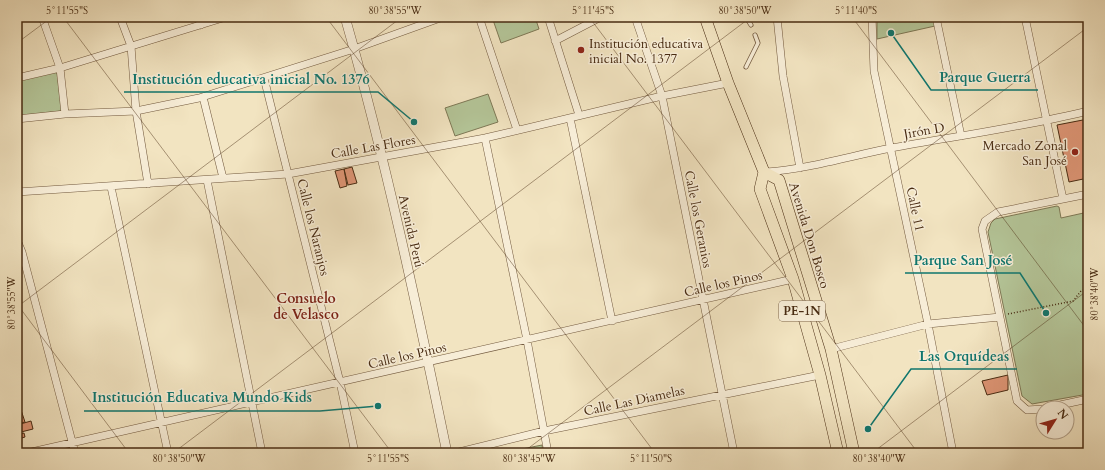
<svg xmlns="http://www.w3.org/2000/svg" width="1105" height="470" font-family="Cardo,serif">
<style>
.green{fill:#b4c598;stroke:#7e7855}
.building{fill:#df9676;stroke:#482b12}
.lines{fill:none;stroke-linecap:round;stroke-linejoin:round}
.service-casing{stroke:#72593e;stroke-width:5}
.minor-casing{stroke:#72593e;stroke-width:8}
.tertiary-casing{stroke:#72593e;stroke-width:10}
.primary-casing{stroke:#482b12;stroke-width:12}
.path{stroke:#482b12;stroke-width:1.5;stroke-dasharray:1 2;stroke-linecap:butt}
.service{stroke:#f7edd7;stroke-width:3.5}
.minor{stroke:#f7edd7;stroke-width:7}
.tertiary{stroke:#f7edd7;stroke-width:9}
.primary{stroke:#f2e4c1;stroke-width:11}
.ticks{fill:none;stroke:#482b12;stroke-width:1;stroke-opacity:0.45}
.poi-dot{fill:#8f2418;stroke:#f7edd7;stroke-width:1.5}
.labels{text-anchor:middle;stroke-width:3;stroke-linejoin:round;paint-order:stroke}
.shield{fill:#f7edd7;stroke:#7c654d;stroke-width:1}
.shield-label{font-size:12px;font-weight:bold;fill:#482b12}
.poi-label{font-size:13px;fill:#482b12;stroke:#f7edd7;text-anchor:start}
.street-label{font-size:13px;fill:#482b12;stroke:#f7edd7}
.neighbourhood-label{font-size:14px;font-weight:bold;fill:#7a1f14;stroke:#f7edd7}
.leader{fill:none;stroke:#0f766e;stroke-width:1.5}
.callout-dot{fill:#0f766e;stroke:#f7edd7;stroke-width:1.5}
.callout-label{font-size:14px;text-anchor:middle;font-weight:bold;fill:#0f766e;stroke:#f7edd7;stroke-width:3;stroke-linejoin:round;paint-order:stroke}
.neatline{fill:none;stroke:#482b12;stroke-width:1.5}
.ticks-label{font-size:10px;text-anchor:middle;fill:#482b12}
</style>
<rect width="100%" height="100%" fill="#f2e4c1"/>
<filter id="stains"><feTurbulence type="fractalNoise" baseFrequency=".005" numOctaves="4"/><feColorMatrix values="0 0 0 0 .2 0 0 0 0 .09 0 0 0 0 .02 0 0 0 .5 -.17"/></filter>
<radialGradient id="worn" r=".72"><stop offset=".6" stop-color="#630" stop-opacity="0"/><stop offset="1" stop-color="#630" stop-opacity=".3"/></radialGradient>
<path class="green" d="M492,17H535L539,29L501,43Z
M877,17H933L935,26L877,39Z
M57,71L62,111L17,116V80Z
M488,94L498,122L455,136L445,108Z
M1057,206L1059,207L1061,218L1088,212V394L1032,404L1022,396L988,232L991,223L995,219Z
M542,445L543,453H502Z"/>
<path class="building" d="M1088,119V178L1069,182L1057,125Z
M352,167L357,183L348,185L344,169Z
M344,169L347,186L340,188L335,171Z
M1008,375V390L987,395L982,381Z
M20,407L25,422L17,424V408Z
M31,421L33,429L17,433V425Z
M24,433L25,437L18,439L20,446L17,447V435Z"/>
<g class="lines">
<g class="service-casing">
<path id="service" d="M746,17L751,25
M746,67L758,43L755,35"/>
</g>
<g class="minor-casing">
<path id="minor" d="M42,17L60,68L65,114
M120,17L131,46L136,111L148,184
M198,17L201,25
M479,17L517,130
M548,17L579,115
M635,17L662,96L734,453
M777,17L783,76L800,168
M872,17L874,71L928,324L953,453
M936,17L961,136
M1025,17L1063,199
M555,41L601,17
M17,78L60,68L226,17
M264,78L340,382L355,453
M203,97L223,178
M570,118L612,321
M17,119L65,114L136,111L199,98L354,49L443,17
M485,138L527,340L548,453
M766,172C808,169 850,156 891,148C957,136 1023,127 1088,111
M207,180L262,453
M111,187L168,453
M17,192L288,174L485,138L662,96L728,83
M17,240L22,252L75,453
M831,349L928,324L1000,317
M1046,408L1088,399
M1043,409L1027,410L1017,401L982,229L985,221L998,212L1088,194
M27,453L793,279
M455,453L544,431L820,375"/>
</g>
<g class="tertiary-casing">
<path id="tertiary" d="M345,17C386,161 417,307 447,453"/>
</g>
<g class="primary-casing">
<path id="primary" d="M705,17L728,83L764,172L760,189L793,279L820,375L838,453
M764,172L779,180L831,349L854,453"/>
</g>
<path class="path" d="M1008,314L1073,301L1081,291L1088,289"/>
<use href="#service" class="service"/>
<use href="#minor" class="minor"/>
<use href="#tertiary" class="tertiary"/>
<use href="#primary" class="primary"/>
</g>
<path class="ticks" d="M63,17L392,453M326,17L655,453M589,17L918,453M852,17L1088,331M17,43L52,17M17,304L129,453M17,307L402,17M173,453L751,17M522,453L1088,27M872,453L1088,290"/>
<g class="poi-dot">
<circle cx="581" cy="50" r="4"/>
<circle cx="1075" cy="152" r="4"/>
</g>
<g class="labels">
<rect class="shield" x="779" y="301" width="46" height="20" rx="3"/>
<g class="shield-label">
<text x="802" y="315">PE-1N</text>
</g>
<g class="poi-label">
<text x="589" y="48">Institución educativa<tspan x="589" dy="15">inicial No. 1377</tspan></text>
<text x="1067" y="150" text-anchor="end">Mercado Zonal<tspan x="1067" dy="15">San José</tspan></text>
</g>
<g class="street-label">
<text transform="translate(924 130) rotate(-10)" y="5">Jirón D</text>
<text transform="translate(373 146) rotate(-10)" y="5">Calle Las Flores</text>
<text transform="translate(916 209) rotate(78)" y="5">Calle 11</text>
<text transform="translate(699 219) rotate(79)" y="5">Calle los Geranios</text>
<text transform="translate(314 227) rotate(76)" y="5">Calle los Naranjos</text>
<text transform="translate(412 231) rotate(77)" y="5">Avenida Perú</text>
<text transform="translate(810 235) rotate(73)" y="5">Avenida Don Bosco</text>
<text transform="translate(723 283) rotate(-13)" y="5">Calle los Pinos</text>
<text transform="translate(407 355) rotate(-13)" y="5">Calle los Pinos</text>
<text transform="translate(634 400) rotate(-12)" y="5">Calle Las Diamelas</text>
</g>
<g class="neighbourhood-label">
<text x="306" y="303">Consuelo<tspan x="306" dy="16">de Velasco</tspan></text>
</g>
</g>
<path class="leader" d="M891 33L931 90H1038M414 122L378 92H124M1046 313L1020 273H905M868 429L911 369H1017M378 406L320 411H84"/>
<g class="callout-dot">
<circle cx="891" cy="33" r="4"/>
<circle cx="414" cy="122" r="4"/>
<circle cx="1046" cy="313" r="4"/>
<circle cx="868" cy="429" r="4"/>
<circle cx="378" cy="406" r="4"/>
</g>
<g class="callout-label">
<text x="985" y="82">Parque Guerra</text>
<text x="251" y="84">Institución educativa inicial No. 1376</text>
<text x="963" y="265">Parque San José</text>
<text x="964" y="361">Las Orquídeas</text>
<text x="202" y="402">Institución Educativa Mundo Kids</text>
</g>
<rect width="1105" height="470" fill="none" stroke="#f2e4c1" stroke-width="44"/>
<g transform="translate(1055 420) rotate(53)"><circle r="19" fill="#f7edd7" stroke="#b19f88"/>
<path d="M0-3L7 15L0 10L-7 15Z" fill="#8f2418"/>
<text y="-6" font-size="11" font-weight="bold" text-anchor="middle" fill="#482b12">N</text>
</g>
<rect x="22" y="22" width="1061" height="426" class="neatline"/>
<g class="ticks-label">
<text x="67" y="14">5°11'55"S</text>
<text x="395" y="14">80°38'55"W</text>
<text x="593" y="14">5°11'45"S</text>
<text x="745" y="14">80°38'50"W</text>
<text x="856" y="14">5°11'40"S</text>
<text transform="translate(1094 294) rotate(-90)" y="4">80°38'40"W</text>
<text transform="translate(11 303) rotate(-90)" y="4">80°38'55"W</text>
<text x="179" y="462">80°38'50"W</text>
<text x="388" y="462">5°11'55"S</text>
<text x="529" y="462">80°38'45"W</text>
<text x="651" y="462">5°11'50"S</text>
<text x="879" y="462">80°38'40"W</text>
</g>
<rect width="100%" height="100%" filter="url(#stains)"/>
<rect width="100%" height="100%" fill="url(#worn)"/>
</svg>
